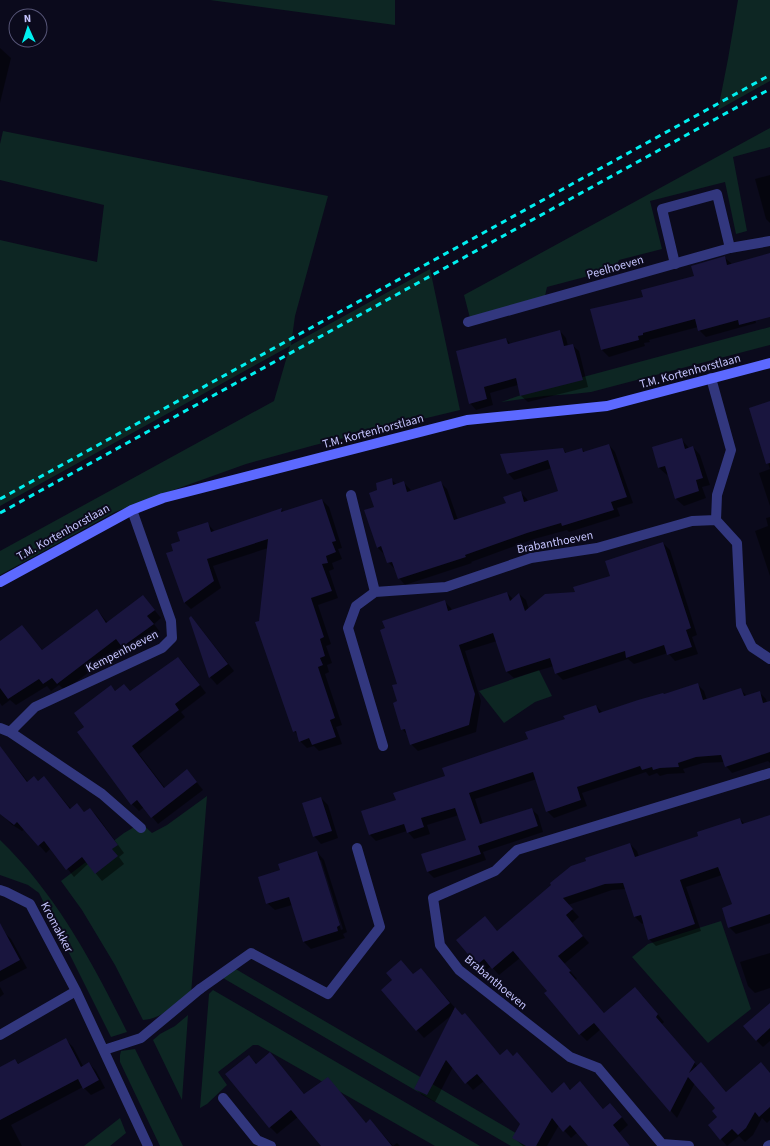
<svg xmlns="http://www.w3.org/2000/svg" width="770" height="1146" font-family="'Source Sans 3',sans-serif">
<style>
.green{fill:#0d2623}
.shadow{fill:#0007;fill-rule:evenodd}
.building{fill:#19153e}
.lines{fill:none;stroke-linecap:round;stroke-linejoin:round}
.lane{stroke:#32377e;stroke-width:10}
.street{stroke:#32377e;stroke-width:10}
.secondary{stroke:#5c69ff;stroke-width:10}
.rail{stroke:#00f0f0;stroke-width:3;stroke-dasharray:6 5;stroke-linecap:butt}
.labels{text-anchor:middle;stroke-width:4;stroke-linejoin:round;paint-order:stroke}
.street-label{font-size:12px;fill:#c6c5ff;stroke:#0b0a1c}
</style>
<rect width="100%" height="100%" fill="#0b0a1c"/>
<path class="green" d="M210,0H395V25Z
M738,0H770V81L718,110L728,59Z
M770,128V147L733,157L747,231L736,234L725,182L650,201L662,249L619,260L615,269L547,287L545,296L470,318L464,295Z
M3,131L328,196L295,316L291,345L430,269L460,410L315,445L246,464L168,492L115,512L0,575V551L274,401L290,346L0,506V240L97,262L104,205L0,180V144Z
M770,327V345L591,392L573,394L544,396L501,402L542,388Z
M539,670L552,696L535,702L504,723L479,691Z
M207,796L191,994C177,1004 161,1019 143,1020L115,965L82,910L61,881L124,833L141,823L152,833L167,825Z
M0,840C56,894 93,963 127,1032L111,1037L39,893L28,885L0,875Z
M721,921L751,1009L708,1043L632,957L648,944Z
M234,968L538,1146H511L223,978Z
M213,990L480,1146H435L258,1045H253L218,1072L227,1085L207,1104L200,1108L209,994Z
M188,1015L182,1100L153,1040L160,1034L175,1026Z
M135,1049L183,1146H160L120,1062V1055L121,1051Z
M120,1118L126,1133L110,1146H84Z"/>
<path class="shadow" d="M0,48L11,58L0,103Z
M770,175V223L766,219L755,179Z
M770,254V305L753,310L756,323L706,337L699,330L698,327L649,340L650,342L644,343L645,346L609,357L602,350L644,297L695,277L724,257L732,264Z
M560,331L566,338L568,346L572,345L579,351L588,387L528,402L521,396L518,385L490,393L493,405L476,410L470,403L506,339L511,344Z
M770,402V506L759,473L770,469L750,409Z
M681,439L689,448L693,447L700,455L710,485L702,487L706,498L684,506L676,499L668,474L667,475L659,468L653,448Z
M609,445L615,452L633,503L617,508L620,516L569,532L567,530L534,539L471,562L472,563L405,585L399,578L395,569L388,562L384,554L377,547L375,508L379,491L391,479L397,485L403,482L410,489L411,492L440,482L447,489L458,520L507,504L520,492L527,499L528,502L560,492L552,468L514,480L508,473L563,449L567,454L582,449L585,452Z
M322,500L329,507L342,548L338,549L342,559L332,563L334,569L329,571L338,598L318,605L331,644L326,646L332,663L327,665L329,672L325,674L342,725L336,727L342,744L319,751L314,746L307,748L300,741L298,735L294,731L260,621L268,548L213,566L221,588L191,609L184,602L175,551L182,542L207,523L215,532L281,509L285,512Z
M770,517V576L755,531L768,526L766,518Z
M663,543L670,550L697,635L692,637L698,654L675,661L668,653L634,664L628,659L563,680L556,673L554,666L514,678L507,672L497,641L465,651L481,701L476,732L418,751L411,744L408,735L402,729L399,702L398,684L444,601L451,608L452,611L507,593L513,599L519,594L526,600L529,610L576,593L611,576Z
M143,596L161,618L154,624L160,632L130,653L123,647L65,690L59,685L51,691L47,686L16,705L10,700L2,706L0,703V661L22,626L43,651L97,610L108,623Z
M190,618H191L198,625L234,671L217,685L210,677Z
M178,658L185,665L206,693L181,712L185,717L139,754L165,788L187,770L203,790L158,824L144,807L139,811L132,804L85,727L111,686L116,692H131Z
M697,684L704,691L707,700L740,689L747,696L760,693L766,699L767,703L770,702V763L768,761L732,773L726,766L724,762L703,763L683,769L685,773L667,774L660,776L657,773L649,776L646,772L582,793L587,806L554,818L547,811L537,779L475,799L483,824L531,809L538,815L543,832L483,852L486,860L434,878L428,872L467,841L459,815L427,825L430,834L414,839L407,831L376,841L370,835L397,801L446,777L529,740L596,706L603,713Z
M2,751L9,758L28,782L34,777L38,781L44,777L71,809L77,805L85,813L90,809L97,816L124,853L119,857L124,864L102,881L88,864L74,877L51,848L46,853L25,829L22,831L11,824L4,816L0,805V753Z
M321,798L328,805L338,838L321,844L314,836Z
M770,816V923L736,934L729,927L733,905L722,875L686,887L701,931L656,946L649,939L644,923L642,924L635,917L626,889L612,890L568,905L579,917L572,923L589,943L564,964L577,979L575,980L605,1014L642,995L664,1022L662,1024L698,1067L708,1071L727,1093L770,1073V1120L767,1123L762,1118L753,1135L745,1142L739,1136L727,1146L721,1139L717,1108L695,1083L677,1118L601,1029L587,1041L580,1034L546,993L548,991L520,958L499,975L491,966L485,971L458,940L497,932L630,844L637,851L639,857L699,836L740,819L745,824Z
M317,852L324,860L347,932L343,934L345,938L311,949L304,942L292,905L275,910L267,903L281,870ZM319,860H321L343,929L341,930Z
M4,932L11,939L27,968L0,982V934Z
M770,953V988L755,993L748,986L740,962Z
M421,969L457,1010L501,1056L507,1050L513,1056L517,1053L553,1094L564,1084L571,1090H587L604,1110L617,1111L628,1125L619,1133L630,1146H589L578,1132L571,1138L559,1125L547,1146H523L514,1138L521,1124L484,1081L473,1090L453,1067L435,1102L422,1095L415,1088L453,1014L424,1038L382,990L413,975Z
M0,987L4,994L0,997Z
M770,1005V1041L763,1047L756,1040Z
M66,1040L73,1047L83,1066L89,1063L96,1071L105,1088L91,1095L83,1087L11,1125L22,1146H0V1068L15,1060L19,1064Z
M249,1056L257,1064L277,1061L305,1095L366,1123L370,1120L393,1146L397,1143L400,1146H322L298,1117L277,1134L270,1127Z"/>
<path class="building" d="M770,253V317L739,325L738,320L698,331L695,319L643,333V335L638,336L639,340L601,350L590,309L643,297L641,290L694,276L691,266L725,256L727,265Z
M560,330L564,346L573,344L583,380L520,396L516,378L484,387L487,399L469,404L456,351L506,338L508,344Z
M770,401V463L766,464L749,408Z
M682,438L685,449L693,446L703,478L696,480L699,491L675,499L665,466L658,468L652,447Z
M609,444L627,497L611,502L614,510L562,526L561,523L527,533L465,555L466,557L398,579L392,562L387,563L381,546L377,548L364,510L374,507L369,493L377,490L376,483L392,478L393,485L404,481L407,492L441,481L454,520L506,503L503,497L521,491L524,502L558,491L548,460L507,474L500,454L563,448L565,453L582,448L583,452Z
M322,499L336,541L332,542L336,552L326,556L328,563L322,564L332,591L311,598L324,637L320,639L325,656L320,658L323,665L318,667L335,718L330,720L336,737L312,745L309,738L299,742L296,731L293,732L255,622L259,621L268,539L207,559L214,581L184,603L166,553L173,551L171,544L180,541L177,532L208,522L211,532L282,508L281,512Z
M663,542L691,628L686,630L692,647L667,655L664,645L626,658L625,651L555,674L550,658L506,672L493,633L459,645L475,694L469,725L410,745L405,729L401,730L393,703L397,701L392,685L397,684L380,630L385,628L382,621L445,600L448,611L507,592L510,601L519,593L525,611L545,594L575,592L573,587L610,576L605,561Z
M143,595L155,610L147,616L154,624L122,647L116,639L57,684L52,678L43,684L39,679L8,699L0,688V641L22,625L42,650L97,609L106,623Z
M191,616L228,664L209,678L189,618Z
M178,657L200,685L175,704L179,710L132,746L164,788L187,769L197,782L151,818L137,800L131,805L77,732L84,727L74,713L111,685L115,691L124,684L130,691Z
M698,683L703,700L741,688L744,696L760,691L763,703L770,701V752L725,767L721,755L696,757L678,763L679,767L660,768L653,770L652,767L642,770L640,766L577,787L581,800L546,812L533,772L469,793L480,824L532,808L538,826L478,846L481,854L427,872L421,854L466,840L455,808L421,818L424,827L407,833L404,824L369,835L361,811L396,800L393,793L445,776L442,768L528,739L525,732L565,719L563,716L596,705L599,713L638,700L663,693L664,694Z
M0,746L27,782L34,776L38,781L44,776L70,809L77,803L84,812L90,808L118,845L112,849L118,856L95,874L82,857L66,870L44,841L38,846L17,822L14,825L0,814Z
M321,797L332,831L313,837L302,803Z
M770,815V914L728,928L722,908L732,904L718,867L680,880L695,924L648,940L641,915L634,917L623,883L605,884L563,898L573,909L566,915L583,936L558,956L571,971L569,972L604,1013L635,987L658,1014L656,1017L695,1062L689,1073L701,1062L726,1092L761,1062L770,1073V1107L759,1117L755,1112L746,1128L738,1135L732,1129L720,1140L708,1125L717,1117L712,1111L715,1108L688,1077L670,1112L594,1023L579,1035L544,993L547,991L513,951L492,969L484,959L477,965L456,940L485,916L497,931L551,885L550,883L571,866L586,861L585,858L630,843L635,857L698,836L697,832L740,818L742,824Z
M317,851L340,925L337,927L338,931L303,942L289,897L266,904L258,877L280,870L278,864Z
M0,923L20,960L0,971Z
M401,960L413,974L421,968L450,1003L416,1031L381,990L392,980L386,973Z
M770,1003V1028L756,1041L743,1026Z
M455,1007L462,1015L465,1013L500,1055L507,1049L513,1056L517,1052L552,1093L564,1082L570,1090L580,1081L603,1109L610,1103L622,1117L613,1125L630,1146H588L570,1125L563,1132L552,1118L536,1146H526L512,1138L520,1124L477,1074L465,1084L446,1060L427,1095L414,1089Z
M66,1038L81,1067L89,1062L99,1080L83,1089L78,1079L0,1120V1067L15,1059L18,1064Z
M270,1052L304,1094L328,1077L366,1123L370,1119L392,1146H321L291,1110L269,1128L225,1074L249,1055L256,1064Z"/>
<g class="lines">
<path class="lane" d="M675,264L662,209L717,194L730,248
M200,989L251,953L328,994L380,927L357,848"/>
<path class="street" d="M468,322L730,248L770,241
M711,378L731,450L717,495L716,520L737,543L741,625L752,647L770,659
M351,495L375,592
M0,728L10,732L102,794L141,828
M10,732L35,707L162,648L172,638L171,621L132,510
M383,746L348,628L356,606L375,592L446,587L531,558L597,548L692,521L716,520
M0,890L6,892L30,904L76,991L148,1146
M0,1035L76,991
M104,1050L141,1038L200,989
M223,1098L257,1140L271,1146
M689,1146L662,1144L598,1068L570,1057L459,970L440,945L433,898L495,871L517,850L770,773
M768,1146L770,1145"/>
<path class="secondary" d="M0,582L132,510L163,498L467,420L607,406L770,363"/>
<path class="rail" d="M0,499L770,75
M0,513L770,89"/>
</g>
<g class="labels">
<g class="street-label">
<text transform="translate(615 267) rotate(-16)" y="4">Peelhoeven</text>
<text transform="translate(690 371) rotate(-15)" y="4">T.M. Kortenhorstlaan</text>
<text transform="translate(373 431) rotate(-15)" y="4">T.M. Kortenhorstlaan</text>
<text transform="translate(63 532) rotate(-29)" y="4">T.M. Kortenhorstlaan</text>
<text transform="translate(555 542) rotate(-11)" y="4">Brabanthoeven</text>
<text transform="translate(122 651) rotate(-27)" y="4">Kempenhoeven</text>
<text transform="translate(57 927) rotate(62)" y="4">Kromakker</text>
<text transform="translate(496 982) rotate(40)" y="4">Brabanthoeven</text>
</g>
</g>
<g transform="translate(28 28) rotate(357)"><circle r="19" fill="#0b0a1c" stroke="#565577"/>
<path d="M0-3L7 15L0 10L-7 15Z" fill="#00f0f0"/>
<text y="-6" font-size="11" font-weight="bold" text-anchor="middle" fill="#c6c5ff">N</text>
</g>
</svg>
